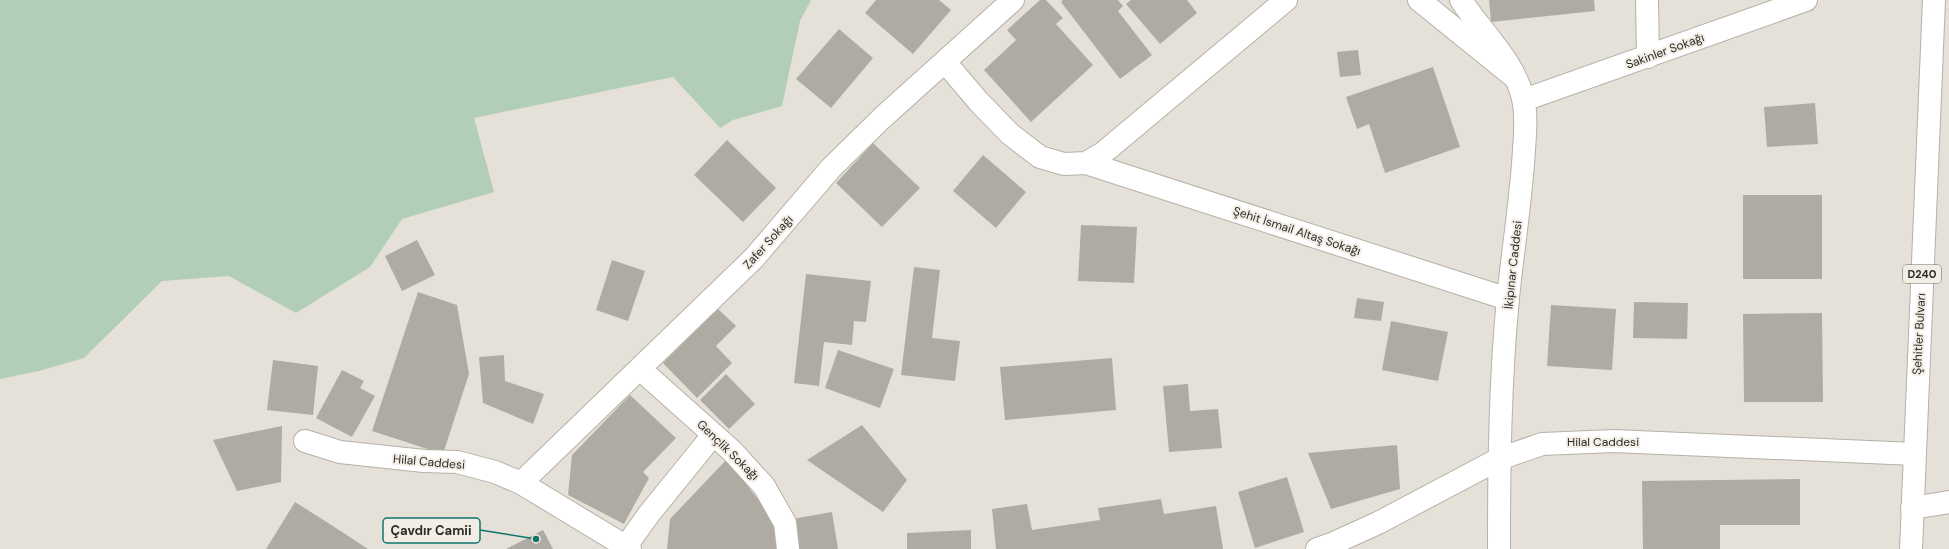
<svg xmlns="http://www.w3.org/2000/svg" width="1949" height="549" font-family="'DM Sans',sans-serif">
<style>
.green{fill:#b2ceb6}
.building{fill:#b0aba2}
.lines{fill:none;stroke-linecap:round;stroke-linejoin:round}
.minor-casing{stroke:#b5b1a7;stroke-width:24}
.tertiary-casing{stroke:#b5b1a7;stroke-width:24}
.primary-casing{stroke:#b5b1a7;stroke-width:24}
.minor{stroke:#fff;stroke-width:22}
.tertiary{stroke:#fff;stroke-width:22}
.primary{stroke:#fff;stroke-width:22}
.labels{text-anchor:middle;stroke-width:4;stroke-linejoin:round;paint-order:stroke}
.shield{fill:#f3eee5;stroke:#686661;stroke-width:1}
.shield-label{font-size:11px;font-weight:bold;fill:#2d2b28}
.street-label{font-size:12px;fill:#2d2b28;stroke:#f3eee5}
.leader{fill:none;stroke:#0f766e;stroke-width:1.5}
.callout-dot{fill:#0f766e;stroke:#f3eee5;stroke-width:1.5}
.callout{fill:#f3eee5;stroke:#0f766e;stroke-width:1.5}
.callout-label{font-size:13px;text-anchor:middle;font-weight:bold;fill:#2d2b28}
</style>
<rect width="100%" height="100%" fill="#e6e1d8"/>
<path class="green" d="M0,0H811L800,21L782,106L733,120L720,128L673,77L474,118L494,192L402,219L370,267L296,313L229,276L162,281L84,358L39,371L0,379Z"/>
<path class="building" d="M876,0H939L951,10L913,54L865,13Z
M1040,0H1046L1063,18L1056,24L1093,65L1031,122L984,70L1016,40L1007,30Z
M1063,0H1118L1123,6L1118,11L1152,55L1120,79L1061,2Z
M1131,0H1187L1197,13L1160,44L1126,4Z
M1489,0H1594L1595,11L1491,22Z
M839,29L873,58L831,108L796,79Z
M1358,50L1361,75L1340,77L1337,52Z
M1433,67L1460,147L1385,173L1369,124L1357,129L1346,97Z
M1815,103L1818,144L1767,147L1764,107Z
M727,140L776,188L743,222L694,175Z
M873,143L920,188L882,227L836,183Z
M983,155L1026,192L996,228L953,191Z
M1743,195H1822V279H1743Z
M1081,225L1137,227L1134,283L1078,281Z
M417,240L435,275L402,291L385,256Z
M612,260L645,271L628,321L596,310Z
M914,267L940,270L932,338L960,341L955,381L901,375Z
M806,274L871,281L866,322L854,321L852,345L824,342L819,386L794,383Z
M418,292L457,305L469,374L443,454L372,431Z
M1357,298L1384,302L1381,321L1354,318Z
M1634,302L1688,303L1687,339L1633,338Z
M1551,305L1616,309L1612,370L1547,366Z
M718,309L736,326L716,346L732,363L697,398L663,363Z
M1822,313L1823,402H1744L1743,314Z
M1391,321L1448,332L1438,381L1382,370Z
M838,350L894,369L880,408L825,388Z
M504,355L505,381L544,394L533,424L483,403L479,357Z
M1112,358L1116,410L1005,420L1000,367Z
M273,360L318,366L313,415L267,410Z
M342,370L364,381L360,388L375,396L352,437L316,418Z
M726,374L755,404L729,429L700,400Z
M1188,384L1190,411L1218,409L1222,448L1169,452L1163,386Z
M630,395L676,438L643,472L649,478L624,524L568,495L572,455Z
M862,425L907,480L883,512L807,460Z
M282,426L281,482L237,491L213,440Z
M1397,445L1400,489L1331,509L1308,453Z
M727,459L776,523L778,549H667L670,519Z
M1287,477L1304,532L1255,548L1238,492Z
M1800,479V525H1720V549H1643L1642,481Z
M1161,499L1164,514L1216,506L1223,549H996L992,509L1027,504L1032,530L1100,520L1098,508Z
M295,502L336,528L368,549H266Z
M832,512L838,549H797L792,519Z
M543,530L553,549H506Z
M971,530V549H907V533Z"/>
<g class="lines">
<g class="minor-casing">
<path id="minor" d="M1419,0L1513,76
M1647,0L1648,57
M945,62L979,102L1010,134L1040,157L1064,164L1086,163L1103,153L1286,0
M1524,100L1806,0
M1086,163L1508,299
M640,369L732,451L764,486L785,523L788,549
M521,483L754,258L831,168L882,118L1013,0
M1912,508L1949,502
M624,549L649,514L713,435"/>
</g>
<g class="tertiary-casing">
<path id="tertiary" d="M1461,0C1481,32 1515,61 1523,99C1527,115 1525,134 1524,150C1521,200 1513,249 1508,298C1500,381 1499,465 1499,549
M305,441L340,452L424,461L457,462L495,472L521,483L630,549
M1317,549L1334,543L1378,523L1499,459L1542,444L1614,441L1914,454"/>
</g>
<g class="primary-casing">
<path id="primary" d="M1911,549L1934,0"/>
</g>
<use href="#minor" class="minor"/>
<use href="#tertiary" class="tertiary"/>
<use href="#primary" class="primary"/>
</g>
<g class="labels">
<rect class="shield" x="1903" y="265" width="38" height="18" rx="3"/>
<g class="shield-label">
<text x="1922" y="278">D240</text>
</g>
<g class="street-label">
<text transform="translate(1665 51) rotate(-20)" y="4">Sakinler Sokağı</text>
<text transform="translate(1297 231) rotate(18)" y="4">Şehit İsmail Altaş Sokağı</text>
<text transform="translate(768 242) rotate(-48)" y="4">Zafer Sokağı</text>
<text transform="translate(1513 265) rotate(-84)" y="4">İkipınar Caddesi</text>
<text transform="translate(1919 334) rotate(-87)" y="4">Şehitler Bulvarı</text>
<text x="1603" y="446">Hilal Caddesi</text>
<text transform="translate(728 450) rotate(44)" y="4">Gençlik Sokağı</text>
<text transform="translate(429 462) rotate(5)" y="4">Hilal Caddesi</text>
</g>
</g>
<path class="leader" d="M536 539L480 530"/>
<circle class="callout-dot" cx="536" cy="539" r="4"/>
<rect class="callout" x="383" y="518" width="97" height="25" rx="4"/>
<g class="callout-label">
<text x="431" y="535">Çavdır Camii</text>
</g>
</svg>
